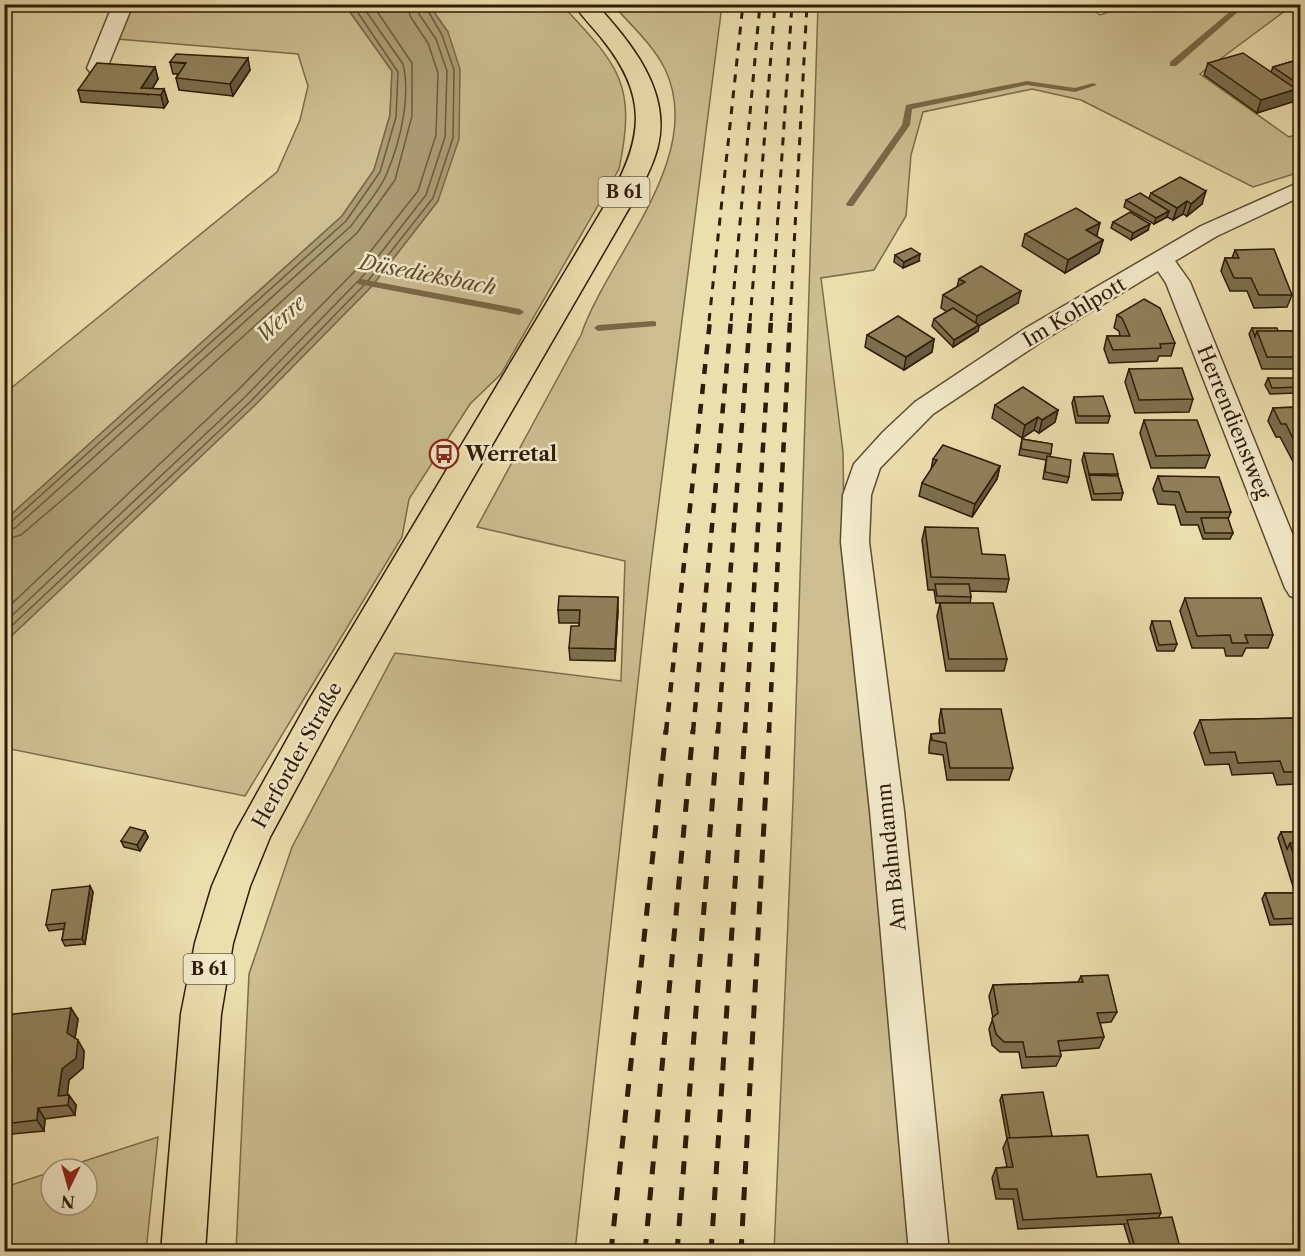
<svg xmlns="http://www.w3.org/2000/svg" width="1305" height="1256" font-family="'Libre Caslon Text',serif">
<style>
.green{fill:#ccbe91;stroke:#7c6c4a;stroke-width:1.5}
.water{fill:#ab9c74;stroke:#796846;stroke-width:1.5}
.lines{fill:none;stroke-linecap:round;stroke-linejoin:round}
.shore{stroke:#6c5c3b;stroke-width:1.5}
.stream{fill:#796846;fill-rule:evenodd}
.street-casing{stroke:#5d4c2d;stroke-width:3}
.primary-casing{stroke:#2d1b02;stroke-width:3}
.street{fill:#f3eaca;fill-rule:evenodd}
.primary{fill:#ecdfae;fill-rule:evenodd}
.rail-far2{stroke:#2d1b02;stroke-width:3;stroke-dasharray:8 8;stroke-linecap:butt}
.rail-far1{stroke:#2d1b02;stroke-width:4.5;stroke-dasharray:10 10;stroke-linecap:butt}
.rail{stroke:#2d1b02;stroke-width:5;stroke-dasharray:13 13;stroke-linecap:butt}
.wall{fill:#7c6f4e;stroke:#2d1b02;stroke-width:1.5}
.shaded-wall{fill:#655a40;stroke:#2d1b02;stroke-width:1.5}
.building{fill:#90815b;stroke:#2d1b02;stroke-width:1.5}
.labels{text-anchor:middle;stroke-width:5;stroke-linejoin:round;paint-order:stroke}
.shield{fill:#f3eaca;stroke:#68593e;stroke-width:1.5}
.shield-label{font-size:18px;font-weight:bold;fill:#2d1b02}
.street-label{font-size:20px;fill:#2d1b02;stroke:#f3eaca}
.poi-label{font-size:20px;font-weight:bold;fill:#2d1b02;stroke:#f3eaca;text-anchor:start}
.water-label{font-size:21px;font-style:italic;fill:#5f4f30;stroke:#f3eaca}
</style>
<rect width="100%" height="100%" fill="#ecdfae"/>
<filter id="stains"><feTurbulence type="fractalNoise" baseFrequency=".00333" numOctaves="4"/><feColorMatrix values="0 0 0 0 .2 0 0 0 0 .09 0 0 0 0 .02 0 0 0 .5 -.17"/></filter>
<radialGradient id="worn" r=".72"><stop offset=".6" stop-color="#630" stop-opacity="0"/><stop offset="1" stop-color="#630" stop-opacity=".3"/></radialGradient>
<path class="green" d="M1085,4L1100,15L1130,5H1293L1200,74L1289,137L1300,133V172L1253,187L1081,100L1032,89L923,112L911,155L906,216L874,270L821,278L843,452L844,527L911,1251L774,1252L793,801L818,5Z
M131,5H345L392,71L390,115L374,170L342,216L5,520V393L277,172L300,120L308,86L298,54L117,39Z
M429,5H562C619,66 637,84 619,169L501,374L470,404L409,499L402,537L245,796L5,748V642L254,406L372,286L438,201L448,32Z
M613,5H722L651,564L575,1251H236L249,974L292,847L395,653L621,681L625,561L477,527L581,335C608,256 707,157 665,69C653,45 630,24 613,5Z
M158,1137L146,1251H5V1187L51,1172V1205H87V1169H60Z"/>
<path class="water" d="M345,5H429L448,32L460,69L459,139L438,201L372,286L254,406L5,642V520L342,216L374,170L390,115L392,71Z"/>
<g class="lines">
<path class="shore" d="M4,524L11,522L346,221L380,172L396,117L398,72L352,4
M4,531L15,528L351,226C363,209 380,191 387,173C400,142 411,97 403,64L361,4
M4,540L21,535L75,489L357,233L395,180L412,116V63L372,4
M4,611L238,390L355,271L418,191L436,135L438,73L428,43L410,16L408,4
M4,623L245,397L362,277L426,195L445,137L447,71L436,39L419,14L417,4
M4,633L250,402L367,282L433,198L453,138L454,70L442,35L424,4"/>
<path class="stream" d="M1239,4H1247L1176,66H1170V62Z
M1027,81L1075,88L1093,83L1097,85L1075,92L1027,85L912,109L910,125L853,206H847L846,204L902,125L906,105Z
M361,279L520,309L524,312L520,315L358,284L357,282Z
M653,321L656,322V326L598,331L594,328L598,325Z"/>
<g class="street-casing">
<path id="street" d="M113,4H133L107,68L104,72H90L87,68Z
M1300,182V197L1217,236L1175,261L1190,282L1300,553V599L1290,596L1285,588L1166,283L1158,271L1044,340L933,414L880,468L871,495L869,542L904,811L949,1252H909L870,811L841,542L843,495L854,464L883,432L915,402L1026,328L1201,226Z"/>
</g>
<g class="primary-casing">
<path id="primary" d="M574,4H596C631,43 671,90 658,146C651,174 634,199 620,224L333,720L270,837L250,886L233,943L221,1014L205,1252H161L181,1014L195,943L212,886L235,833L309,700L611,195C644,136 647,95 603,40C594,28 582,17 574,4Z"/>
</g>
<use href="#street" class="street"/>
<use href="#primary" class="primary"/>
<path class="rail-far2" d="M709,321L743,4
M731,321L760,4
M750,321L775,4
M771,321L792,4
M790,321L807,4"/>
<path class="rail-far1" d="M666,732L710,320
M693,732L731,320
M718,732L750,320
M745,732L771,320
M769,732L790,320"/>
<path class="rail" d="M611,1252L666,730
M645,1252L693,730
M677,1252L718,730
M711,1252L745,730
M741,1252L769,730"/>
</g>
<path class="wall" d="M1300,59V108L1292,102L1257,113L1204,75L1208,63L1271,72L1273,67Z
M170,62L250,70L233,96L179,90L176,78L178,74H173Z
M155,67L158,79L152,89H164L168,102L164,108L81,102L78,90Z
M1151,193L1202,204L1187,216L1183,214L1173,220L1167,217L1154,224L1124,207L1126,200L1149,198Z
M1113,222L1148,230L1131,240L1111,228Z
M1025,234L1097,235L1096,236L1103,240L1099,253L1065,273L1022,246Z
M1235,250L1292,295L1287,307L1254,308L1247,291H1230L1221,271L1225,258H1232Z
M895,255L919,261L903,268L894,262Z
M959,279L1018,303L979,326L978,331L953,347L932,326L934,319L947,312L941,308L943,295L957,287Z
M1117,315L1175,343L1171,356H1159L1157,361L1109,363L1104,349L1107,336H1120L1119,331L1114,328Z
M1252,328L1278,331H1300V369H1262L1249,334Z
M867,335L934,339L932,352L904,370L865,347Z
M1129,369L1193,399L1189,412L1135,413L1125,382Z
M1268,378L1298,387L1296,393L1270,394L1265,385Z
M1074,397L1110,416L1108,423H1076L1072,403Z
M1299,399H1300V475L1280,437H1276L1268,421L1273,408L1296,407Z
M995,405L1058,410L1055,422L1039,433L1034,430L1022,438L992,418Z
M1144,420L1210,455L1205,468H1151L1140,433Z
M1022,439L1052,444L1050,456L1069,477L1067,483L1043,479L1046,460L1019,455Z
M1084,453L1118,474V476L1123,493L1121,500H1092L1082,460Z
M933,459L1000,466L997,479L972,517L919,496L922,483L931,470Z
M1158,476L1231,512L1228,519L1233,533L1230,539H1203L1198,525H1181L1175,505L1158,504L1153,489Z
M925,527L982,554L1009,579L1006,592L970,591L971,597L970,603H936L934,590H928L922,540Z
M1185,598L1273,635L1268,648H1246L1242,656H1226L1224,648H1192L1180,611Z
M940,603L1007,659L1004,671H946L937,616Z
M558,610H618L615,661L570,660L569,648L579,626V623H559Z
M1152,621L1177,644L1174,651H1157L1150,628Z
M941,709L1013,768L1009,780H947L943,755L929,753V747L931,734L940,733L939,721Z
M1300,718V776L1296,784L1277,785L1273,773L1232,775L1229,764L1205,765L1194,733L1200,720Z
M145,831L148,837L140,851L124,847L121,841Z
M1281,832H1300V924L1270,925L1262,899L1265,893H1295L1278,838Z
M90,886L93,892L85,944L65,946L62,940L64,929L49,931L46,925Z
M1081,976L1117,1012L1111,1022L1100,1023L1104,1037L1099,1048L1060,1051L1061,1056L1056,1066L1022,1068L1019,1052H1000L992,1045L989,1029L993,1018L989,996L993,985L1078,982Z
M4,1015L78,1019L75,1038L84,1051L83,1068L69,1080L67,1095L76,1105L75,1115L45,1119L44,1131L12,1134L4,1125L5,1113H4Z
M1002,1095L1052,1136L1097,1177L1161,1213L1158,1218L1181,1251H1132L1124,1225L1125,1224L1018,1229L1013,1199H996L992,1178L996,1168L1007,1167L1003,1148L1007,1139L1000,1100Z"/>
<path class="shaded-wall" d="M248,58L250,70L233,96L230,84Z
M155,67L158,79L148,95L141,88Z
M164,89L168,102L164,108L161,95Z
M1296,89L1292,102L1257,113L1261,100Z
M1206,191L1202,204L1187,216L1191,204Z
M1187,201L1183,214L1173,220L1177,208Z
M1169,211L1167,217L1154,224L1156,218Z
M1100,223L1097,235L1083,243L1086,230Z
M1150,224L1148,230L1131,240L1133,233Z
M1103,240L1099,253L1065,273L1068,260Z
M920,254L919,261L903,268L904,262Z
M1021,291L1018,303L979,326L978,331L953,347L954,340L975,328L977,316Z
M934,339L932,352L904,370L906,357Z
M1058,410L1055,422L1039,433L1042,420Z
M1038,417L1034,430L1022,438L1025,425Z
M1000,466L997,479L972,517L975,504Z
M618,597V610L615,661V649Z
M145,831L148,837L140,851L137,845Z
M90,886L93,892L85,944L82,939Z
M71,1008L78,1019L74,1044L67,1033Z
M78,1040L84,1051L83,1068L69,1080L66,1105L58,1096L62,1069Z
M69,1095L76,1105L75,1115L68,1105Z
M38,1108L45,1119L44,1131L37,1120Z"/>
<path class="building" d="M1243,53L1296,89L1261,100L1208,63Z
M176,54L248,58L230,84L176,78L186,63L170,62Z
M1300,59V85L1273,67Z
M97,63L155,67L141,88L164,89L161,95L78,90Z
M1180,177L1206,191L1191,204L1187,201L1177,208L1151,193Z
M1140,193L1169,211L1156,218L1126,200Z
M1076,208L1100,223L1086,230L1103,240L1068,260L1025,234Z
M1130,212L1150,224L1133,233L1113,222Z
M911,248L920,254L904,262L895,255Z
M1274,249L1292,295H1259L1251,278H1234L1225,258H1239L1235,250Z
M981,266L1021,291L977,316L943,295L965,282L959,279Z
M1144,299L1160,308L1175,343L1160,344L1161,348L1113,350L1107,336H1130L1122,318L1117,315Z
M953,308L979,325L954,340L934,319Z
M898,316L934,339L906,357L867,335Z
M1252,328H1277L1278,331H1257L1255,337Z
M1257,331H1300V357H1267Z
M1182,368L1193,399L1139,400L1129,369Z
M1268,378H1294L1298,387L1272,388Z
M1023,387L1058,410L1042,420L1038,417L1025,425L995,405Z
M1103,396L1110,416H1078L1074,397Z
M1300,407V453L1286,424H1281L1273,408Z
M1144,420H1197L1210,455L1156,456Z
M1022,439L1052,444L1051,454L1021,449Z
M943,445L1000,466L975,504L922,483L937,460L933,459Z
M1084,453L1113,454L1118,474H1089Z
M1047,456L1071,460L1069,477L1045,472Z
M1089,475L1118,476L1123,493L1094,494Z
M1158,476L1219,477L1231,512H1186L1179,492L1163,491Z
M1201,518H1228L1233,533H1205Z
M925,527L978,528L982,554L1005,555L1009,579L931,577Z
M935,584H969L971,597L937,596Z
M559,596L618,597L615,649L569,648L571,626H579L580,610H558Z
M1185,598H1261L1273,635H1245L1248,643H1232L1230,635L1197,636Z
M940,603H993L1007,659H949Z
M1152,621H1170L1177,644L1159,645Z
M941,709H1001L1013,768H950L946,743L932,740L931,734L945,733Z
M1300,718V761H1299L1300,766V772H1284L1280,761L1238,763L1235,752L1210,753L1200,720Z
M130,827L145,831L137,845L121,841Z
M1281,832H1300V843H1290L1287,849Z
M1290,843H1300V876Z
M90,886L82,939L62,940L65,923L46,925L52,890Z
M1265,893H1300V918L1274,919Z
M1108,975L1117,1012L1097,1013L1104,1037L1058,1041L1061,1056L1026,1057L1023,1042H1004L996,1034L992,1018L998,1013L993,985L1083,982L1081,976Z
M71,1008L67,1033L78,1040L76,1058L62,1069L58,1096L69,1095L68,1105L38,1108L37,1120L4,1124L7,1102H4V1015Z
M1043,1092L1052,1136L1010,1138L1002,1095Z
M1088,1135L1097,1177L1151,1174L1161,1213L1023,1220L1017,1189H1000L996,1168L1013,1167L1007,1138Z
M1172,1217L1181,1251H1136L1127,1220Z"/>
<defs>
<g id="bus-ring" transform="scale(1.5)"><circle r="9.5" fill="#f3eaca" stroke="#8f2418" stroke-width="1.5"/><path d="M-5-6H5V4H4V6H2V4H-2V6H-4V4H-5ZM-3.5-4V0h7V-4ZM-3.5 1.2v1.5H-2V1.2ZM2 1.2v1.5H3.5V1.2Z" fill="#8f2418"/></g>
</defs>
<g fill-rule="evenodd">
<use href="#bus-ring" x="444" y="454"/>
</g>
<g class="labels">
<g class="shield">
<rect x="598.5" y="177" width="51" height="30" rx="4.5"/>
<rect x="183.5" y="954" width="51" height="30" rx="4.5"/>
</g>
<g class="shield-label">
<text x="624" y="198">B 61</text>
<text x="209" y="975">B 61</text>
</g>
<g class="street-label">
<text transform="translate(1074 312) rotate(-31)" y="7">Im Kohlpott</text>
<text transform="translate(1234 422) rotate(68)" y="7">Herrendienstweg</text>
<text transform="translate(297 755) rotate(-61)" y="7">Herforder Straße</text>
<text transform="translate(891 857) rotate(-96)" y="7">Am Bahndamm</text>
</g>
<g class="poi-label">
<text x="465" y="461">Werretal</text>
</g>
<g class="water-label">
<text transform="translate(428 275) rotate(11)" y="7">Düsedieksbach</text>
<text transform="translate(281 319) rotate(-42)" y="7">Werre</text>
</g>
</g>
<rect width="1305" height="1256" fill="none" stroke="#ecdfae" stroke-width="24"/>
<rect x="6" y="6" width="1293" height="1244" fill="none" stroke="#2d1b02" stroke-width="3"/>
<rect x="12" y="12" width="1281" height="1232" fill="none" stroke="#2d1b02" stroke-width="1.5"/>
<g transform="translate(69 1187) rotate(185)"><circle r="28" fill="#f3eaca" stroke="#a4977a" stroke-width="1.5"/>
<path d="M0-4.5L10 22L0 15L-10 22Z" fill="#8f2418"/>
<text y="-9" font-size="16" font-weight="bold" text-anchor="middle" fill="#2d1b02">N</text>
</g>
<rect width="100%" height="100%" filter="url(#stains)"/>
<rect width="100%" height="100%" fill="url(#worn)"/>
</svg>
